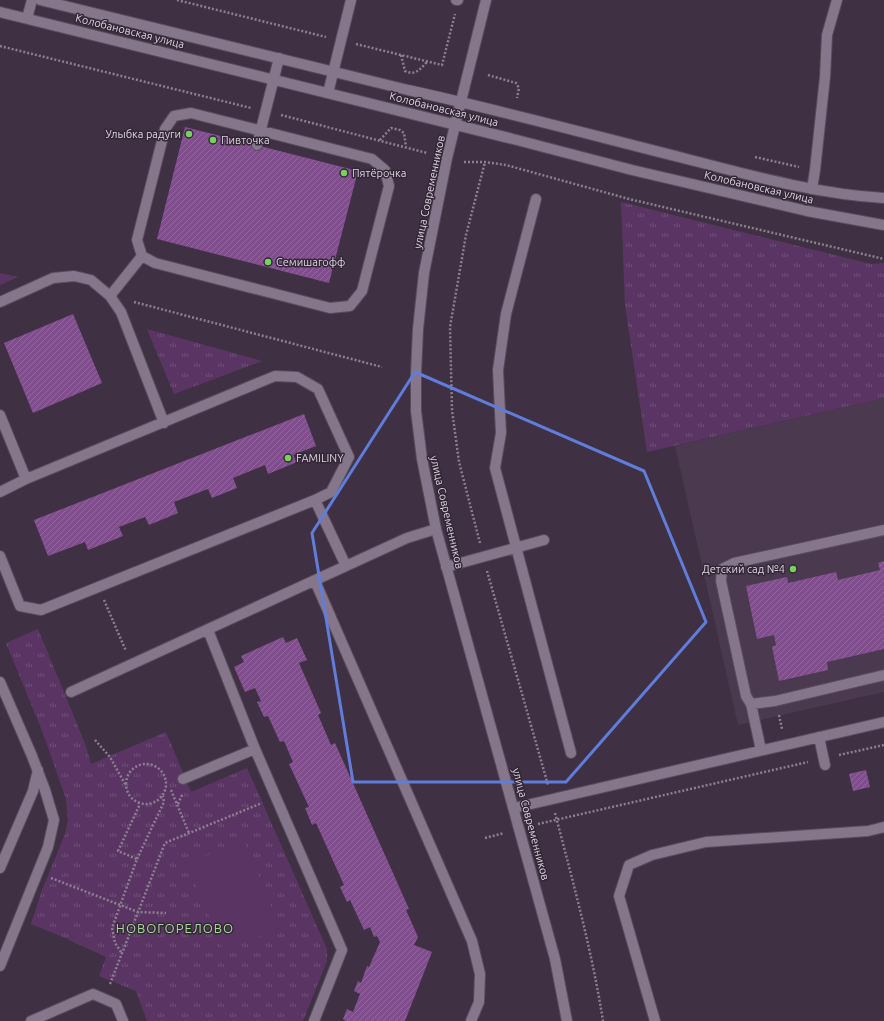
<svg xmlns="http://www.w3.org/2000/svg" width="884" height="1021" font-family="Ubuntu,sans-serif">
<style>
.built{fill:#4b3950}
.grass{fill:url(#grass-tufts)}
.pitch{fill:#5a3564}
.building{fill:url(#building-hatch)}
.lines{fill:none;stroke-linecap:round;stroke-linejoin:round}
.service-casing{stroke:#594d5c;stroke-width:12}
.minor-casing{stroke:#594d5c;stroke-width:12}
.path{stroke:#8c808f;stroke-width:2.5;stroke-dasharray:2 2;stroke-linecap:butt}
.service{stroke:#86768b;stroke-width:10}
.minor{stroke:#86768b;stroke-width:10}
.marked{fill:none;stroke:#607ddb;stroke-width:3;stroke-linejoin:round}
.poi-dot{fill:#76d25a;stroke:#342738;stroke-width:1.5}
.labels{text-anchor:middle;stroke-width:3;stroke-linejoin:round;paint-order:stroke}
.street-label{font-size:11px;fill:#ddd4e0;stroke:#342738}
.poi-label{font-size:11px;fill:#ddd4e0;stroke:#342738;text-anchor:start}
.quarter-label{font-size:13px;letter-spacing:1px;fill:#a7d899;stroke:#342738}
</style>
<defs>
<pattern id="grass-tufts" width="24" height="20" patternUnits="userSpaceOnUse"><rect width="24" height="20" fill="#5a3564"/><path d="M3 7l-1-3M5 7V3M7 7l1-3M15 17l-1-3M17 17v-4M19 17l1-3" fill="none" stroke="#71517a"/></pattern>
<pattern id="building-hatch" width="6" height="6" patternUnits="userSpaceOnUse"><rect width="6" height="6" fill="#804e8d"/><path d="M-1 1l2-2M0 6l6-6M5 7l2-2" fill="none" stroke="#92679d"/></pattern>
</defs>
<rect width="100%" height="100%" fill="#3f3143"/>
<path class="built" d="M884,398V692L738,725L675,446Z"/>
<path class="grass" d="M621,202L871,264L884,263V398L647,452L625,305Z
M0,273L18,277L0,285Z
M147,329L262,361L174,394Z
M38,629L86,746L91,764L166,732L191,792L247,768L327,949V961L303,1021H147L136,991L99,976L106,957L63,937L31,924L42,890L65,834L68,820L66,799L43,733L6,643Z"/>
<path class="pitch" d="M243,839L280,927L224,951L187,864Z"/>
<path class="building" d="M185,127L358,171L329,283L157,239Z
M73,314L102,383L33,413L4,343Z
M304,414L316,446L293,455L297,462L268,474L265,465L233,478L237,488L212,498L208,489L174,502L178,513L149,525L145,517L119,527L123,536L88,550L85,542L48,556L34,520Z
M884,561V649L827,662L828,670L779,681L772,647L776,645L774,635L757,639L746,586L787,577L788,583L836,572L838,580L880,570L878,563Z
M283,637L286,643L297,638L307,660L299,663L321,713L318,715L331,745L335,743L409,909L406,910L418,937L414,945L432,952L405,1021H346L343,1019L347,1009L353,1012L360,994L354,991L358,981L361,983L367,966L369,967L380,942L377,936L374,937L370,927L364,930L350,900L347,902L340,887L344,885L316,823L312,825L305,808L309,807L289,764L293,762L284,741L280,742L268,716L264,717L257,702L261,701L255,688L245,692L234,667L244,662L241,656Z
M866,770L870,787L853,791L849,774Z"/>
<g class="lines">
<g class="service-casing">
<path id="service" d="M456,0H458
M27,18L32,0
M328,93L351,0
M191,113L372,159L385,170L389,186L362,291L350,306L330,308L155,263L142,256L137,240L165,129L174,116Z
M257,145L279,58
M812,189L815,170L825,77L827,35L837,0
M536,199L506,314L498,370L501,433L495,468L571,753
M110,296L142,256
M0,302L53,278L74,276L91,280L110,296L121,312L164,423
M0,415L26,479
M0,492L26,479L275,376L297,377L318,389L349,457L331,492L315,500L41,610L20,606L0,556
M315,500L346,566
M446,567L544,540
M315,581L472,941L480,974L479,1002L471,1021
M208,630L255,749L342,950L314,1021
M0,682L32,756L45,790L54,820L48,847L0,966
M71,692L407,538L436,529
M751,704L775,701L884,675
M819,737L825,765
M761,750L751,704L746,696L721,581L722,569L734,563L884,530
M183,779L255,749
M514,808L884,722
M0,868L33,791L38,770
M31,1021L93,994L116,1004L123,1021
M655,1021L619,896L629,865L652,855L706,842L868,831L884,827"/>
</g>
<g class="minor-casing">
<path id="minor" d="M40,0L408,90C500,110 591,135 683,158C749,175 816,194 884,198
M486,0L447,158L424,273L418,329L416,373V411L422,459L436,529L555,959L567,1021
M0,12L513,139L632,170L807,211L884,225"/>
</g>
<path class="path" d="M177,0L326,37
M356,44L442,65L455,14
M0,46L251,108
M401,55L405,71C416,76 420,69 427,62
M488,75L516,83L519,88L517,98
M281,115L427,153
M380,140L391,128L400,130L404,133L406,147
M755,157L799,167
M464,162H485L506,165L629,199L884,259
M134,302L382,367
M480,543L459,462L452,410L450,327L466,235L485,162
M487,571L548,785
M104,600L126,651
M779,715L782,729
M95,740L110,757L125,784
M839,755L884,745
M126 784a20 20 0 1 1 40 0a20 20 0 1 1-40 0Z
M171,790L189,833
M178,804L182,795
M555,813C573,882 592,951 603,1021
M538,824L808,762
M485,838L504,833
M137,859L164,802L163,796
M51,878L138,912L166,913
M121,952L115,943L112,928L137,859L118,851L140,804
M110,984L165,843L262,803"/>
<use href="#service" class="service"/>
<use href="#minor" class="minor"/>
</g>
<path class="marked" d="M415,372L644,471L706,622L566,782H353L312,533Z"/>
<g class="poi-dot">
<circle cx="189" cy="134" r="4"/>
<circle cx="213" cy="140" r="4"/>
<circle cx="344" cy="173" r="4"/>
<circle cx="268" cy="262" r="4"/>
<circle cx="288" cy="458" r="4"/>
<circle cx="793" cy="569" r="4"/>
</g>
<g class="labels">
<g class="street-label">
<text transform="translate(130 31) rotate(14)" y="4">Колобановская улица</text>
<text transform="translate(444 109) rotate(14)" y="4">Колобановская улица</text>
<text transform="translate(759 187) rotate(13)" y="4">Колобановская улица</text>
<text transform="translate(429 192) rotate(-78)" y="4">улица Современников</text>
<text transform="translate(447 512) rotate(77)" y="4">улица Современников</text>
<text transform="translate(531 824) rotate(75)" y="4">улица Современников</text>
</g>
<g class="poi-label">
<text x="181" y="138" text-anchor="end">Улыбка радуги</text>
<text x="221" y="144">Пивточка</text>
<text x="352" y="177">Пятёрочка</text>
<text x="276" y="266">Семишагофф</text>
<text x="296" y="462">FAMILINY</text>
<text x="785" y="573" text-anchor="end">Детский сад №4</text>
</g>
<g class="quarter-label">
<text x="175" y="933">НОВОГОРЕЛОВО</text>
</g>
</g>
</svg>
